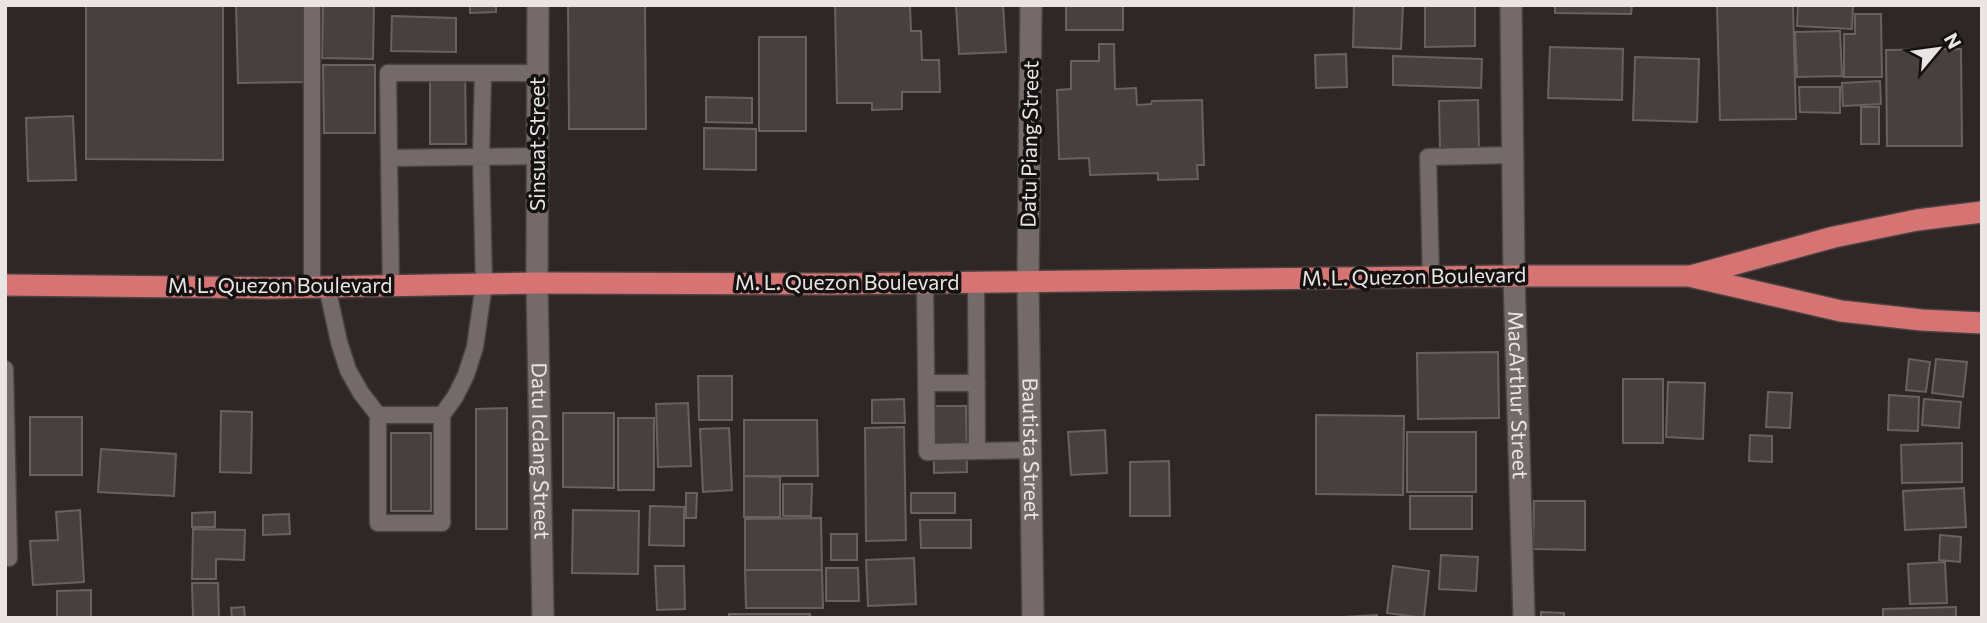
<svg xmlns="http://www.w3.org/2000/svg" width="1987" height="623" font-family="Commissioner,sans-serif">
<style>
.building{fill:#48403f;stroke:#69605f;stroke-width:2}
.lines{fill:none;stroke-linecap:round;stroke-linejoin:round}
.service-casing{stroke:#4a4342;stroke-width:19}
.minor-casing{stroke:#4a4342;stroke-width:24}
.trunk-casing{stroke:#4a4342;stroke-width:24}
.service{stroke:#746a6a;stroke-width:16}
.minor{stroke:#746a6a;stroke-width:21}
.trunk{stroke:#d67474;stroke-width:21}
.labels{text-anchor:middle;stroke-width:7;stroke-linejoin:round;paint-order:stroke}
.street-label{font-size:21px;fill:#eae4e4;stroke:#141111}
</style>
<rect width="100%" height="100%" fill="#2f2726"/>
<path class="building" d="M86,5H223V160L86,159Z
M236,5H305L306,82L238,83Z
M323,5H374L373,59L322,58Z
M470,5H496V12L470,13Z
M568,5H645L646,129H569Z
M835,5H910L911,31H921L922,60H939L940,92H902V109L872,110V103H837Z
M956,5H1003L1006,52L959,54Z
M1066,5H1123V30H1066Z
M1354,5H1403L1401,49L1353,47Z
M1425,5H1475V46L1425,47Z
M1555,5H1632L1631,14L1555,13Z
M1717,5H1793L1796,119L1720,120Z
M1798,5H1853L1852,29L1797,26Z
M1855,14H1881L1882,77H1844V34H1855Z
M392,16L456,18V52L391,51Z
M1840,31L1842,76L1797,77L1795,32Z
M759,37H806V131H759Z
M1099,44H1114L1115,89L1136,88L1137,105L1151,104L1152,101L1202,100L1204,165H1197L1198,179L1158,180V173L1090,175L1089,158L1059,159L1057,90L1071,89V61H1099Z
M1550,47L1623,49L1622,100L1548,98Z
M1961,49L1962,146H1887L1886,50Z
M1346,54L1347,87L1316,88L1315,55Z
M1393,56L1482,59L1481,88L1393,85Z
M1635,57L1699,59L1697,122L1633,120Z
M323,65H375V133H324Z
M430,67L465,68L466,144H430Z
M1880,81L1881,104L1843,106L1842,83Z
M1799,87H1840V113L1800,112Z
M706,97L752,98V123L706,122Z
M1478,100L1479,149L1440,150L1439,101Z
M1861,107H1879V144H1861Z
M73,116L76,180L28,181L26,118Z
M704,128L756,129V170L704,169Z
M1498,352L1499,418L1418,419L1417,353Z
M1909,359L1930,362L1926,392L1906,390Z
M1936,359L1967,362L1963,397L1932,393Z
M698,376H732V420H699Z
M1623,379H1663V443H1623Z
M1668,382L1705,383L1703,439L1666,437Z
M1768,392L1792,393L1790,428L1766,427Z
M1889,395L1919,397L1918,431L1888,430Z
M904,399L905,423H872V400Z
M1924,399L1961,402L1959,428L1922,425Z
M688,403L691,466L658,467L656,404Z
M933,406H966L967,472L934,473Z
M507,408V529H476V409Z
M221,411L252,412L251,473L220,472Z
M563,413H614V488L563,487Z
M1316,415L1404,416L1403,495L1316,494Z
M30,417H82V475H30Z
M618,418H654V490H618Z
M744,420H817L818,476H744Z
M904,427L906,540L866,541L865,428Z
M729,428L732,490L703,492L700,429Z
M1105,430L1107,473L1071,475L1068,432Z
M1407,432H1476V492H1407Z
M391,433H431V511H391Z
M1750,435L1772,436V462L1749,461Z
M1962,443V482L1902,483L1901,445Z
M101,449L176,454L174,496L98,492Z
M1169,461L1170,516H1130V462Z
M744,476L780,477V517H744Z
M783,484H812L811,516H783Z
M1964,488L1966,527L1905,530L1903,491Z
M686,493H697L696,518H686Z
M911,493H955V513H911Z
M1410,496H1472V529H1410Z
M1534,501H1585V550L1533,549Z
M650,506L684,507V546L649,545Z
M80,510L84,582L33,585L30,541L58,540L56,512Z
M573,510L639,511L638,574L572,573Z
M215,512V527H192V513Z
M289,514L290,534L263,535V515Z
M821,518L822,570H745V519Z
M920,520H971V548H921Z
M193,529L245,530L244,560L216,559V579H192Z
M831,534H857V560H831Z
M1940,535L1961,537L1960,562L1939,560Z
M1441,555L1478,557L1476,591L1439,589Z
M914,558L916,604L868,606L866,560Z
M1945,562L1947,603L1910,604L1908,564Z
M655,566H684L685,609L657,610Z
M1393,566L1429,571L1424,618L1387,613Z
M826,568H858L859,601H826Z
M745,570H822L823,608H746Z
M192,583H218L219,618H193Z
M91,590V618H57V591Z
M244,607L245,618H232L231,608Z
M1956,607V618H1883V609Z
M1541,612L1564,613V618H1541Z
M729,614H810V618H729Z
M1377,615V618H1325Z"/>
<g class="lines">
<g class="service-casing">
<path id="service" d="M389,158L388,73H537
M1431,277L1428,157L1512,155
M925,283L927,452L1030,450
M976,283L977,451
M391,285L389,158L539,156
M312,287V5
M327,287L339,342L348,370L361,393L378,415V523H442V415L455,397L466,375L475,347L484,284L481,156L483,73
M5,369L9,558
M926,383H977
M378,415H442"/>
</g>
<g class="minor-casing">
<g id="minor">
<path id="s1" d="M538,5L537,283L543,618"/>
<path id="s2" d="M1031,5L1028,283L1033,618"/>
<path id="s3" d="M1511,5L1514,276L1524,618"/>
</g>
</g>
<g class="trunk-casing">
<path id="trunk" d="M1691,276L1834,237L1917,220L1982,212
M5,285L269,288L537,283L831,284L1514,276H1689L1841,311L1922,320L1982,323"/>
</g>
<use href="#service" class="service"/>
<use href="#minor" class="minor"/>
<use href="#trunk" class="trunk"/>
</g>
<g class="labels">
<g class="street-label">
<text transform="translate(538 144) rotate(-90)" y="7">Sinsuat Street</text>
<text transform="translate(1030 144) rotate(-89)" y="7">Datu Piang Street</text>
<text transform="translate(1414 277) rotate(-1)" y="7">M. L. Quezon Boulevard</text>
<text x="847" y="290">M. L. Quezon Boulevard</text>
<text x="280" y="293">M. L. Quezon Boulevard</text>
<text dy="7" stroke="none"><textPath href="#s3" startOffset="390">MacArthur Street</textPath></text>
<text dy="7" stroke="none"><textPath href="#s1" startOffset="446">Datu Icdang Street</textPath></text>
<text dy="7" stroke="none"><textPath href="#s2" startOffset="444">Bautista Street</textPath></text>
</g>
</g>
<rect width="1987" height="623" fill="none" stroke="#eae4e4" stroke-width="14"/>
<g transform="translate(1938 49) rotate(61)" stroke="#141111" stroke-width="5" paint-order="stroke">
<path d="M0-5L12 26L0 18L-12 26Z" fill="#eae4e4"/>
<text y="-10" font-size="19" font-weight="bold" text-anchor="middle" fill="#eae4e4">N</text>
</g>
</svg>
